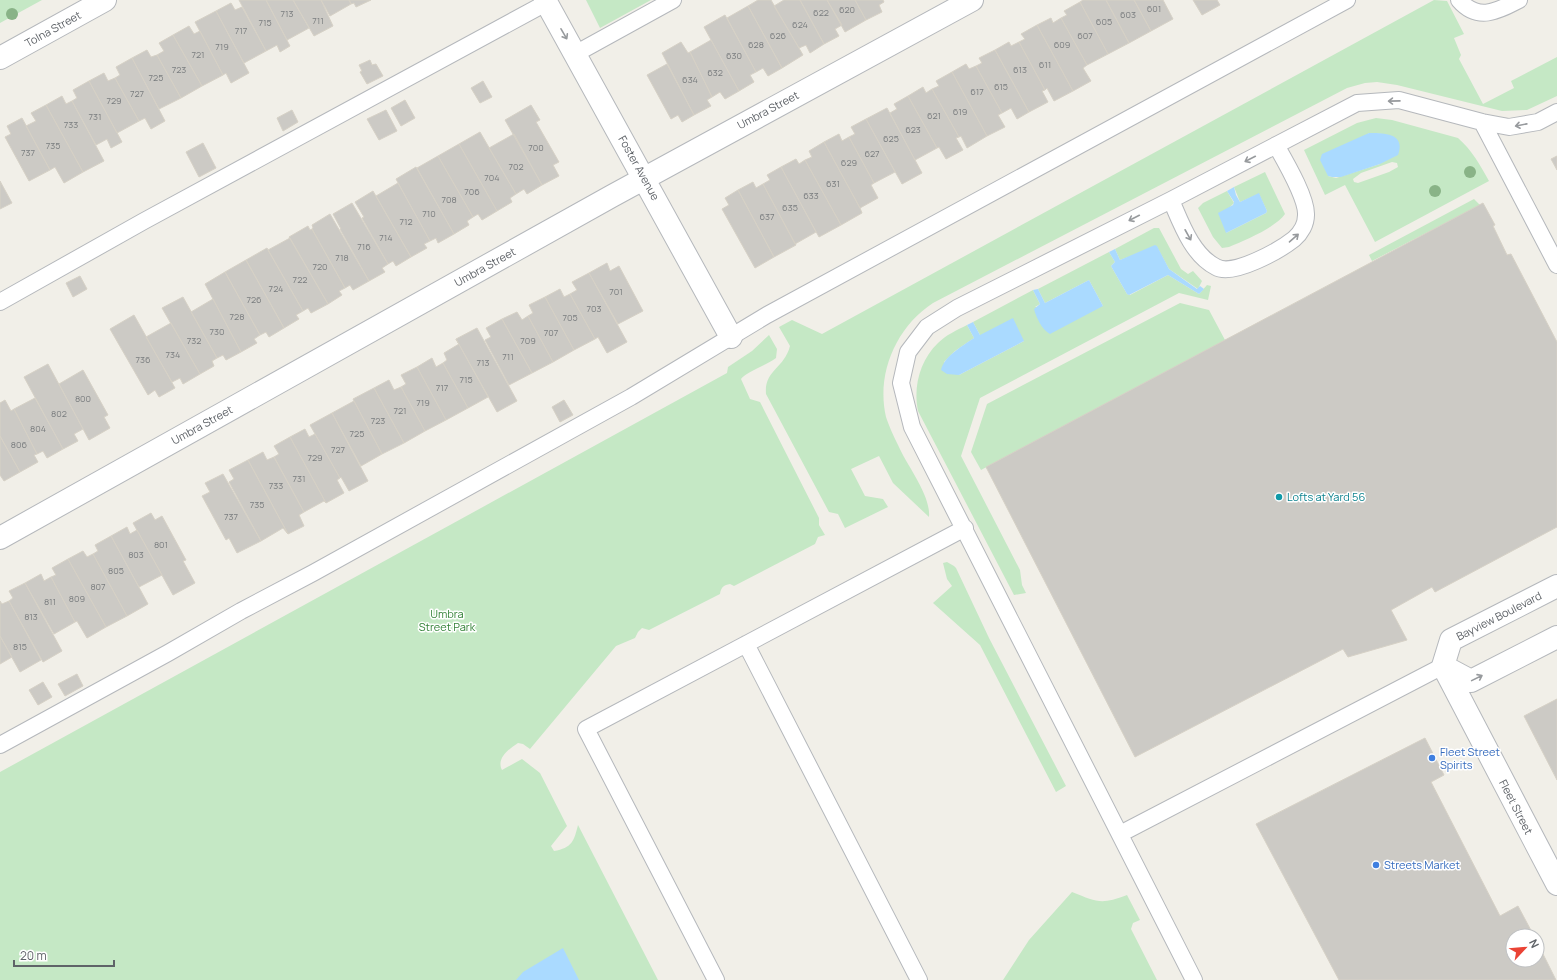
<svg xmlns="http://www.w3.org/2000/svg" width="1557" height="980" font-family="Manrope,sans-serif">
<style>
.green{fill:#c5e8c5;fill-rule:evenodd}
.water{fill:#aadaff}
.building{fill:#cccac5;stroke:#d6d1c6}
.lines{fill:none;stroke-linecap:round;stroke-linejoin:round}
.service-casing{stroke:#b5b8bc;stroke-width:18}
.minor-casing{stroke:#b5b8bc;stroke-width:24}
.service{stroke:#fff;stroke-width:16}
.minor{stroke:#fff;stroke-width:22}
.tree{fill:#89b387}
.oneway{stroke:#979a9d}
.culture-dot{fill:#0f9aa8;stroke:#fff;stroke-width:1.5}
.shop-dot{fill:#3f7fe0;stroke:#fff;stroke-width:1.5}
.labels{text-anchor:middle;stroke-width:3;stroke-linejoin:round;paint-order:stroke}
.number-label{font-size:9px;fill:#7a7d7f}
.street-label{font-size:11px;fill:#5f6368;stroke:#fff}
.culture-label{font-size:11px;fill:#0d838f;stroke:#fff;text-anchor:start}
.park-label{font-size:11px;fill:#348238;stroke:#fff}
.shop-label{font-size:11px;fill:#366cbe;stroke:#fff;text-anchor:start}
</style>
<rect width="100%" height="100%" fill="#f1efe8"/>
<path class="green" d="M0,0H42L0,23Z
M586,0H651L600,28Z
M1434,0L1447,1L1464,34L1454,38L1461,55L1459,59L1483,104L1514,88L1511,81L1557,57V96L1527,110L1502,111L1397,85L1377,82L1365,83L1347,88L933,303C896,327 876,374 886,417C889,426 894,437 898,445C907,466 931,495 929,517L893,483L879,456L851,469L865,496L883,499L888,507L845,528L838,514L829,512L766,394C764,370 784,369 790,346L779,327L792,320L822,334Z
M1376,118L1392,120L1458,138C1472,150 1480,165 1489,181L1375,242L1345,185L1325,195L1304,150L1357,123ZM1369,133L1382,134L1380,164L1336,178L1328,176ZM1392,162L1397,163L1398,167L1389,172L1358,183L1354,182L1353,179L1361,173Z
M1265,172L1285,214C1275,228 1245,240 1229,247L1222,248L1213,237L1198,208L1203,203L1227,191L1234,203L1230,207L1226,233L1266,213L1267,211L1259,194L1240,202L1234,187Z
M1474,199L1480,205L1372,261L1369,255Z
M1154,228H1159L1181,269L1188,274L1193,271L1202,281L1198,289L1169,269L1157,247L1120,260L1115,249Z
M1109,252L1115,262L1111,266L1127,294L1130,295L1168,275L1199,294L1207,285L1211,286L1208,300L1179,293L980,398L961,456L1020,570L1022,585L1026,593L1014,595L918,411C913,387 920,360 938,343C946,335 957,330 967,325L974,338L955,351L944,362L959,375L1024,341L980,335L973,322L1033,290L1040,304L1035,307L1103,306L1089,280L1045,303L1038,289Z
M1180,303L1209,310L1225,340L981,470L971,452L987,404Z
M769,335L777,349L776,358C767,365 746,372 741,379L750,399L760,402L819,518V525L825,535L818,537L815,544L734,586L730,584C724,585 721,587 720,594L649,630L642,628L638,632L635,638L616,646L530,749L523,744L518,743C509,749 496,758 502,770L522,759L540,773L567,826L551,846L554,851C572,848 574,841 578,825L658,980H0V772L727,373L728,367L752,351Z
M947,562L954,566L956,568L989,638L1066,786L1056,792L980,645L933,603L952,586L947,579L943,563Z
M1072,892C1097,902 1101,905 1127,895L1140,920L1133,923L1131,929L1157,980H1003L1029,940Z"/>
<path class="water" d="M1369,133C1384,133 1406,133 1398,155L1380,164L1341,177H1332L1328,176L1320,160L1322,154Z
M1234,187L1236,195L1240,202L1259,193L1267,211L1266,213L1226,233L1218,213L1233,205L1234,202L1227,191Z
M1155,245L1157,246L1169,269L1197,289L1200,286L1204,289L1199,294L1168,275L1129,295L1127,294L1111,266L1115,262L1109,252L1115,249L1120,260Z
M1089,280L1103,306L1050,334C1042,330 1036,317 1034,309L1040,304L1033,290L1038,289L1045,303Z
M1013,318L1024,341L959,375L947,374L941,370C944,356 964,345 974,338L967,325L973,322L980,335Z
M563,948L579,980H516L523,972Z"/>
<path class="building" d="M239,0H266L290,46L280,52L277,45L266,51Z
M266,0H293L309,28L287,40Z
M293,0H321L333,26L314,36Z
M321,0H349L351,4L330,16Z
M349,0H371L356,7L354,3L351,4Z
M758,0H771L803,55L782,68L748,6Z
M784,0H800L824,44L810,53L806,45L799,48L774,6Z
M800,0H827L842,25L835,29L839,36L824,44Z
M827,0H855L866,20L845,32Z
M855,0H883L884,2L879,5L882,12L866,20Z
M1083,0H1106L1129,43L1108,54L1080,2Z
M1106,0H1134L1151,31L1129,43Z
M1134,0H1163L1173,19L1151,31Z
M1193,0H1217L1220,5L1202,15Z
M1080,2L1108,54L1087,65L1061,18L1067,15L1064,11Z
M231,3L235,10L242,7L266,51L244,63L216,11Z
M748,6L782,68L768,76L763,68L756,72L727,18Z
M216,11L249,73L231,83L226,73L223,75L195,22Z
M725,15L756,72L750,75L754,82L739,91L704,27Z
M1051,18L1053,23L1061,18L1087,65L1083,68L1091,81L1073,91L1037,25Z
M1037,25L1073,91L1054,101L1047,88L1045,90L1019,42L1025,39L1021,34Z
M189,26L194,34L200,31L223,75L202,86L173,35Z
M173,35L202,86L181,98L157,55L164,51L159,43Z
M711,40L739,91L725,99L720,92L712,97L690,52Z
M681,42L688,53L690,52L712,97L707,100L711,106L694,115L662,53Z
M1009,42L1011,46L1019,42L1045,90L1042,91L1048,102L1029,112L995,50Z
M147,50L151,57L157,55L181,98L159,109L132,58Z
M995,50L1029,112L1017,119L1011,108L1002,113L976,66L982,63L979,58Z
M132,58L165,121L151,129L145,118L139,121L115,78L120,75L116,67Z
M370,60L372,65L376,64L383,76L367,84L360,72L362,71L359,65Z
M667,64L694,115L682,122L678,115L671,119L647,75Z
M966,64L969,69L976,66L1002,113L998,115L1005,127L987,136L952,72Z
M952,72L987,136L967,148L961,136L959,137L932,89L939,86L936,81Z
M104,73L108,81L115,78L139,121L117,133L89,81Z
M89,81L122,142L111,148L107,139L96,145L72,101L77,98L73,90Z
M483,81L492,97L480,103L471,88Z
M923,87L926,93L932,89L959,137L956,138L963,150L946,159L939,147L937,148L908,96Z
M62,96L66,104L72,101L104,161L83,172L46,105Z
M908,96L937,148L915,160L890,113L897,109L894,104Z
M405,100L415,118L401,126L391,108Z
M46,105L83,172L64,183L55,167L50,170L26,126L36,121L31,113Z
M531,105L540,120L536,122L559,162L553,165L559,176L542,185L505,120Z
M887,108L922,173L902,184L866,119Z
M292,110L298,122L283,131L277,118Z
M386,110L397,131L379,140L367,119Z
M22,118L50,170L29,181L5,137L11,134L7,126Z
M866,119L895,172L874,183L849,137L855,134L851,127Z
M480,132L516,194L510,198L512,202L497,211L459,144Z
M514,134L542,185L527,194L524,189L516,194L489,148Z
M839,134L842,141L849,137L874,183L871,185L878,198L860,208L824,142Z
M824,142L860,208L862,213L841,225L805,160L812,157L809,151Z
M203,143L216,168L199,177L186,152Z
M459,144L497,211L482,220L478,214L473,217L438,156Z
M438,156L473,217L467,221L469,225L454,234L417,168Z
M1557,156V170L1551,159Z
M796,159L799,164L805,160L841,225L819,237L781,167Z
M416,167L454,234L438,243L436,238L430,241L396,179Z
M781,167L816,232L795,244L763,184L770,180L767,175Z
M0,181L12,203L0,209Z
M753,182L756,188L763,184L796,245L774,257L738,190Z
M398,183L430,241L424,244L427,248L411,257L376,196Z
M738,190L774,257L755,268L722,209L729,205L725,198Z
M373,191L411,257L396,266L393,261L388,264L362,218L364,217L355,202Z
M352,203L388,264L382,268L385,272L369,281L340,229H341L333,214Z
M1483,203L1495,225L1493,226L1507,255L1511,254L1557,342V527L1435,592L1432,587L1391,610L1407,640L1348,657L1343,649L1135,757L986,467Z
M330,214L369,281L353,290L350,285L345,288L312,229L313,228L312,225Z
M308,226L310,230L312,229L345,288L339,291L342,295L328,304L289,237Z
M290,238L328,304L311,313L308,308L303,311L268,250Z
M267,248L303,311L296,315L299,319L284,328L246,260Z
M246,260L284,328L269,337L266,332L260,335L225,272Z
M607,263L610,271L619,266L643,311L618,324L589,273Z
M225,272L260,335L254,339L257,343L241,352L205,284Z
M589,273L627,342L607,353L598,337L595,339L570,294L577,290L572,282Z
M80,276L87,289L73,297L66,283Z
M560,289L564,297L570,294L595,339L574,350L545,297Z
M183,297L217,358L212,361L214,366L200,374L162,308Z
M545,297L574,350L553,362L528,316L533,313L529,305Z
M213,299L241,352L226,360L223,355L217,358L191,312Z
M517,312L522,320L528,316L553,362L532,373L502,319Z
M134,315L175,388L159,397L155,390L148,395L110,329Z
M502,319L532,373L509,385L485,340L491,337L486,328Z
M171,323L200,374L183,384L180,378L172,382L146,337Z
M477,328L517,401L497,412L456,339Z
M456,339L488,397L468,408L443,363L447,360L444,353L459,344Z
M432,358L436,367L443,363L468,408L446,420L417,367Z
M48,364L83,429L74,434L78,441L63,449L24,377Z
M417,367L446,420L425,431L401,387L406,384L401,375Z
M83,370L108,415L104,417L110,428L89,440L59,384Z
M389,380L394,390L401,387L425,431L404,443L374,388Z
M374,388L404,443L382,454L353,399Z
M35,398L63,449L47,458L43,451L37,454L14,409Z
M5,400L11,411L14,409L37,454L34,455L38,462L20,472L0,436V403Z
M564,400L573,415L560,422L552,407Z
M354,401L382,454L361,466L332,413Z
M332,413L368,481L349,491L341,477L340,478L310,425Z
M305,429L309,437L315,434L340,478L337,480L344,493L326,503L290,437Z
M0,436L20,472L4,481L0,475Z
M290,437L326,503L324,501L304,512L274,457L279,454L274,446Z
M263,452L267,460L274,457L304,512L299,515L304,526L288,534L248,460Z
M248,460L288,534L283,528L261,541L229,482L234,479L229,470Z
M223,474L261,541L237,553L229,538L226,540L202,496L210,492L205,483Z
M151,513L155,520L162,516L186,560L183,561L195,583L173,595L133,523Z
M127,527L130,534L137,530L162,575L139,587L111,536Z
M111,536L148,604L127,616L93,554L98,551L95,545Z
M83,551L87,557L93,554L127,616L106,627L68,559Z
M68,559L106,627L87,638L77,621L75,622L51,577L56,575L52,568Z
M41,574L44,581L51,577L75,622L54,634L25,583Z
M25,583L62,651L43,662L9,601L13,598L9,591Z
M0,601L2,604L9,601L41,660L20,672L0,636Z
M0,636L12,657L0,664Z
M77,674L83,686L65,696L58,684Z
M43,682L52,697L38,705L29,690Z
M1557,699V780L1524,716Z
M1425,738L1444,775L1431,782L1500,916L1518,906L1534,936H1513V960H1537V942L1556,980H1339L1256,824Z"/>
<g class="lines">
<g class="service-casing">
<path id="service" d="M1459,0C1478,22 1498,11 1519,0
M575,54L673,0
M1482,122L1557,265
M1171,200C1181,223 1192,255 1216,267C1233,277 1280,250 1294,239C1301,233 1306,224 1306,215C1307,198 1285,161 1276,145
M0,302L144,221L546,3
M746,644L919,980
M0,745L168,653L241,611L313,573L631,397L767,315L1347,0
M1120,834L1443,666
M716,980L586,729L965,528
M1194,980L912,427L901,383L908,352L927,327L957,308L1171,200L1357,103L1399,100L1482,122L1509,127L1538,122L1557,112"/>
</g>
<g class="minor-casing">
<path id="minor" d="M545,0L731,337
M0,58L105,0
M0,538L612,196L972,0
M1443,666L1557,884
M1443,666L1451,640L1557,586
M1443,666L1471,681L1557,637"/>
</g>
<use href="#service" class="service"/>
<use href="#minor" class="minor"/>
</g>
<g class="tree">
<circle cx="12" cy="14" r="6"/>
<circle cx="1470" cy="172" r="6"/>
<circle cx="1435" cy="191" r="6"/>
</g>
<defs><path id="oneway-shaft" d="M-6 0H5M1.5-3L5.5 0L1.5 3" fill="none" stroke-width="1.6" stroke-linecap="round" stroke-linejoin="round"/></defs>
<g class="oneway">
<use href="#oneway-shaft" transform="translate(564 34) rotate(60)"/>
<use href="#oneway-shaft" transform="translate(1394 101) rotate(179)"/>
<use href="#oneway-shaft" transform="translate(1521 125) rotate(169)"/>
<use href="#oneway-shaft" transform="translate(1250 159) rotate(153)"/>
<use href="#oneway-shaft" transform="translate(1134 218) rotate(153)"/>
<use href="#oneway-shaft" transform="translate(1188 235) rotate(61)"/>
<use href="#oneway-shaft" transform="translate(1294 238) rotate(-41)"/>
<use href="#oneway-shaft" transform="translate(1477 678) rotate(-26)"/>
</g>
<circle class="culture-dot" cx="1279" cy="497" r="4"/>
<g class="shop-dot">
<circle cx="1432" cy="758" r="4"/>
<circle cx="1376" cy="865" r="4"/>
</g>
<g class="labels">
<g class="number-label">
<text x="1154" y="12">601</text>
<text x="847" y="13">620</text>
<text x="821" y="16">622</text>
<text x="287" y="17">713</text>
<text x="1128" y="18">603</text>
<text x="318" y="24">711</text>
<text x="1104" y="25">605</text>
<text x="265" y="26">715</text>
<text x="800" y="28">624</text>
<text x="241" y="34">717</text>
<text x="778" y="39">626</text>
<text x="1085" y="39">607</text>
<text x="756" y="48">628</text>
<text x="1062" y="48">609</text>
<text x="222" y="50">719</text>
<text x="198" y="58">721</text>
<text x="734" y="59">630</text>
<text x="1045" y="68">611</text>
<text x="179" y="73">723</text>
<text x="1020" y="73">613</text>
<text x="715" y="76">632</text>
<text x="156" y="81">725</text>
<text x="690" y="83">634</text>
<text x="1001" y="90">615</text>
<text x="977" y="95">617</text>
<text x="137" y="97">727</text>
<text x="114" y="104">729</text>
<text x="960" y="115">619</text>
<text x="934" y="119">621</text>
<text x="95" y="120">731</text>
<text x="71" y="128">733</text>
<text x="913" y="133">623</text>
<text x="891" y="142">625</text>
<text x="53" y="149">735</text>
<text x="536" y="151">700</text>
<text x="28" y="156">737</text>
<text x="872" y="157">627</text>
<text x="849" y="166">629</text>
<text x="516" y="170">702</text>
<text x="492" y="181">704</text>
<text x="833" y="187">631</text>
<text x="472" y="195">706</text>
<text x="811" y="199">633</text>
<text x="449" y="203">708</text>
<text x="790" y="211">635</text>
<text x="429" y="217">710</text>
<text x="767" y="220">637</text>
<text x="406" y="225">712</text>
<text x="386" y="241">714</text>
<text x="364" y="250">716</text>
<text x="342" y="261">718</text>
<text x="320" y="270">720</text>
<text x="300" y="283">722</text>
<text x="276" y="292">724</text>
<text x="616" y="295">701</text>
<text x="254" y="303">726</text>
<text x="594" y="312">703</text>
<text x="237" y="320">728</text>
<text x="570" y="321">705</text>
<text x="217" y="335">730</text>
<text x="551" y="336">707</text>
<text x="194" y="344">732</text>
<text x="528" y="344">709</text>
<text x="173" y="358">734</text>
<text x="508" y="360">711</text>
<text x="143" y="363">736</text>
<text x="483" y="366">713</text>
<text x="466" y="383">715</text>
<text x="442" y="391">717</text>
<text x="83" y="402">800</text>
<text x="423" y="406">719</text>
<text x="400" y="414">721</text>
<text x="59" y="417">802</text>
<text x="378" y="424">723</text>
<text x="38" y="432">804</text>
<text x="357" y="437">725</text>
<text x="19" y="448">806</text>
<text x="338" y="453">727</text>
<text x="315" y="461">729</text>
<text x="299" y="482">731</text>
<text x="276" y="489">733</text>
<text x="257" y="508">735</text>
<text x="231" y="520">737</text>
<text x="161" y="548">801</text>
<text x="136" y="558">803</text>
<text x="116" y="574">805</text>
<text x="98" y="590">807</text>
<text x="77" y="602">809</text>
<text x="50" y="605">811</text>
<text x="31" y="620">813</text>
<text x="20" y="650">815</text>
</g>
<g class="street-label">
<text transform="translate(53 29) rotate(-29)" y="4">Tolna Street</text>
<text transform="translate(768 110) rotate(-28)" y="4">Umbra Street</text>
<text transform="translate(639 168) rotate(61)" y="4">Foster Avenue</text>
<text transform="translate(485 267) rotate(-29)" y="4">Umbra Street</text>
<text transform="translate(202 425) rotate(-29)" y="4">Umbra Street</text>
<text transform="translate(1499 616) rotate(-27)" y="4">Bayview Boulevard</text>
<text transform="translate(1516 807) rotate(63)" y="4">Fleet Street</text>
</g>
<g class="culture-label">
<text x="1287" y="501">Lofts at Yard 56</text>
</g>
<g class="park-label">
<text x="447" y="618">Umbra<tspan x="447" dy="13">Street Park</tspan></text>
</g>
<g class="shop-label">
<text x="1440" y="756">Fleet Street<tspan x="1440" dy="13">Spirits</tspan></text>
<text x="1384" y="869">Streets Market</text>
</g>
</g>
<g transform="translate(1525 948) rotate(64)"><circle r="19" fill="#ffffff" stroke="#bfc1c3"/>
<path d="M0-3L7 15L0 10L-7 15Z" fill="#ea4335"/>
<text y="-6" font-size="11" font-weight="bold" text-anchor="middle" fill="#5f6368">N</text>
</g>
<path d="M14 960v6h100v-6" fill="none" stroke="#5f6368" stroke-width="2"/>
<text x="20" y="960" font-size="12" fill="#5f6368" stroke="#ffffff" stroke-width="3" paint-order="stroke">20 m</text>
</svg>
